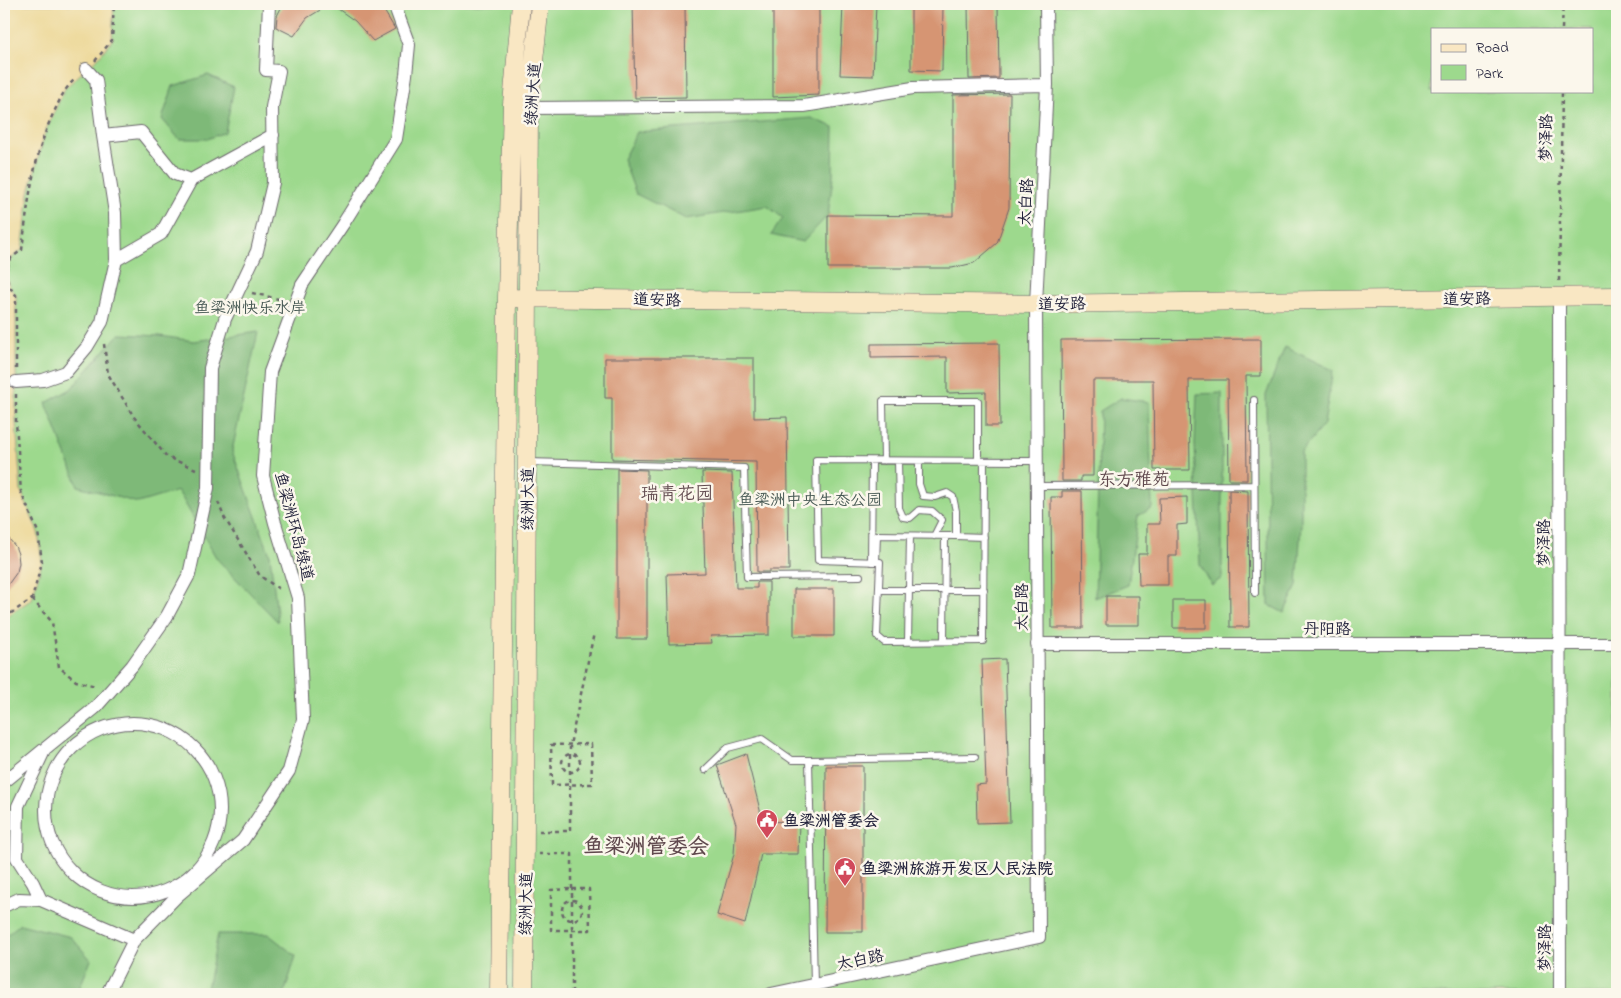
<svg xmlns="http://www.w3.org/2000/svg" width="1621" height="998" font-family="'Indie Flower','LXGW WenKai TC',sans-serif">
<style>
.green{fill:#9dd98d;stroke:#607e64;fill-rule:evenodd}
.forest{fill:#7eb978;stroke:#506e5a}
.sand{fill:#eeda9e;stroke:#887e6c}
.building{fill:#d69573}
.lines{fill:none;stroke-linecap:round;stroke-linejoin:round}
.lane-casing{stroke:#6a656b;stroke-width:8}
.street-casing{stroke:#6a656b;stroke-width:14}
.secondary-casing{stroke:#6a656b;stroke-width:19}
.path{stroke:#6a656b;stroke-width:2.5;stroke-dasharray:4 4;stroke-linecap:butt}
.lane{stroke:#fff;stroke-width:6}
.street{stroke:#fff;stroke-width:12}
.secondary{stroke:#f9e7c3;stroke-width:18}
.labels{text-anchor:middle;stroke-width:5;stroke-linejoin:round;paint-order:stroke}
.street-label{font-size:16px;fill:#22223b;stroke:#fbf7ec}
.park-label{font-size:16px;fill:#475954;stroke:#fbf7ec}
.poi-label{font-size:16px;font-weight:bold;fill:#22223b;stroke:#fbf7ec;text-anchor:start}
.neighbourhood-label{font-size:18px;fill:#614a4f;stroke:#fbf7ec}
.district-label{font-size:21px;font-weight:bold;fill:#614a4f;stroke:#fbf7ec}
</style>
<rect width="100%" height="100%" fill="#fbf7ec"/>
<filter id="ink" filterUnits="userSpaceOnUse"><feTurbulence type="fractalNoise" baseFrequency=".02" numOctaves="2"/><feDisplacementMap in="SourceGraphic" scale="10" xChannelSelector="R" yChannelSelector="G"/><feConvolveMatrix kernelMatrix="1 2 1 2 8 2 1 2 1" color-interpolation-filters="sRGB"/></filter>
<filter id="wash" filterUnits="userSpaceOnUse"><feTurbulence type="fractalNoise" baseFrequency=".0096" numOctaves="4" result="noise"/><feDisplacementMap in="SourceGraphic" scale="20" xChannelSelector="R" yChannelSelector="G"/><feGaussianBlur stdDeviation="1.12" result="paint"/><feColorMatrix in="noise" values="0 0 0 0 0 0 0 0 0 0 0 0 0 0 0 0 0 1.4 0 .05"/><feComposite in="paint" operator="in"/></filter>
<g filter="url(#wash)">
<rect width="100%" height="100%" fill="#f0e2c5"/>
<path class="green" d="M4,4H1617V994H4ZM1432,29H1592V91H1432Z"/>
<path class="forest" d="M208,75L234,87L225,132L207,139H179L162,119L173,86Z
M811,118L834,127L833,177L828,215L803,242L771,235L783,218L767,206L686,219L636,194L623,159L637,132Z
M258,332L232,451L270,555L278,622L217,559L178,491L138,503L78,486L46,403L71,389L119,334L160,336L194,341Z
M1285,347L1333,370L1324,424L1301,452V524L1297,586L1284,613L1269,605L1266,395Z
M1222,393V578L1212,585L1200,565L1195,444L1197,394Z
M1121,398L1149,402L1152,508L1138,516L1128,585L1095,598L1100,411Z
M20,924L71,937L91,960L77,994H4V937Z
M218,934H268L296,956L284,994H206Z"/>
<path class="sand" d="M4,4H114L112,40L98,58L65,88L45,132L29,193L22,250C4,260 1,280 16,295V422L21,491L38,532L42,562L32,599L4,618Z"/>
<g id="blocks">
<path class="building" d="M283,4H330L307,18L294,36L276,27L277,16Z
M331,4H380L395,29L373,41L355,21Z
M633,4H685L686,97L635,98Z
M773,4H819V95L773,97Z
M843,4H876L873,76L840,75Z
M911,4H943L942,71L911,70Z
M968,4H998L999,78L969,79Z
M1010,94L1009,208L997,243L974,263L952,268H828V215L953,216V95Z
M1261,339V376H1246L1247,480H1229L1228,380H1189L1190,470H1154L1153,380H1093V476H1081V481H1062L1061,340Z
M999,343L1000,426H986V392L947,393V357L871,358V344Z
M605,358H754V418L787,417L789,570H769V572H757L756,462L612,459V398H605Z
M617,469L647,470V639H617Z
M702,472L732,473L736,588H757V582H769V635L711,636L712,643L669,644L667,574L705,573Z
M1229,490L1248,491L1249,627H1230Z
M1062,491H1082L1083,628H1052L1051,497H1062Z
M1187,497V524L1177,525V556H1168V585H1139L1138,554H1147V524H1160L1159,498Z
M4,533L15,546L18,554L19,563L17,572L4,590Z
M794,589H834V636H794Z
M1106,596H1139V625H1106Z
M1173,600H1206V628H1173Z
M1005,659L1010,822L977,823L976,785L986,784L982,660Z
M746,754L763,822L799,821L798,854H761L745,924L717,915L734,854L736,824L717,765Z
M826,766H863V932H825Z"/>
</g>
</g>
<g filter="url(#ink)">
<use href="#blocks" fill-opacity="0" stroke="#6a656b" stroke-width="1"/>
<g class="lines">
<g class="lane-casing">
<path id="lane" d="M1254,400L1255,593
M884,461L883,401H978V461
M898,461L899,508L903,517L910,518L919,510L932,511L942,520L934,536
M984,461L983,641L884,642L877,636L880,562L818,560L816,460L1037,461
M528,462L744,468L747,577L860,576
M1037,486L1254,485
M956,536L984,537
M871,562L872,461
M876,562L877,535L956,536V511L953,497L947,493L935,497L923,496L919,484V461
M879,590H984
M908,641L910,536
M944,641L945,536
M705,770L728,748L762,739L792,760H809
M814,985L809,760L975,757"/>
</g>
<g class="street-casing">
<path id="street" d="M86,69L96,80L103,136
M529,108L804,106L913,88L1047,85
M116,260L115,213L103,136L141,132L175,174L191,180L273,135
M1559,297L1560,994
M16,382L43,380L66,372L87,347L102,322L116,260L161,234L191,180
M1037,644H1617
M46 810a87 87 0 1 1 174 0a87 87 0 1 1-174 0Z
M4,782L95,708L132,666L167,616L189,575L208,488L210,368L225,319L257,251L273,183L272,107L279,71L266,70L269,4
M41,900L33,883L17,858L18,806L43,753
M4,906L19,899L41,900L134,940
M107,994L134,940L176,897L243,840L289,771L303,720L298,598L275,523L263,476L270,372L302,285L343,224L396,139L406,75L409,45L394,4
M771,994L1039,937L1036,304L1047,85L1046,4"/>
</g>
<g class="secondary-casing">
<path id="secondary" d="M507,298L1036,304L1617,296
M499,994L507,298L512,104L521,4
M524,994L529,108L540,4"/>
</g>
<path class="path" d="M1562,29L1563,4
M95,61L112,40L114,4
M1559,281L1562,91
M252,293L283,300
M104,344L108,374L134,417L167,457L196,469
M16,369V295L8,285L6,272L11,258L22,250C28,203 33,157 53,114C61,98 63,90 76,78
M218,502L224,517L260,576L282,591
M32,599L52,622L59,667L76,681L96,686
M4,618L32,599L42,562L38,532L21,492L16,422V394
M591,744L592,784L552,785L551,745Z
M562 763a9 9 0 1 1 18 0a9 9 0 1 1-18 0Z
M539,831H570V745L594,633
M539,854H572V994
M572,889H589L590,930H551V890Z
M562 910a10 10 0 1 1 20 0a10 10 0 1 1-20 0Z"/>
<use href="#lane" class="lane"/>
<use href="#street" class="street"/>
<use href="#secondary" class="secondary"/>
</g>
</g>
<defs>
<g id="civic-pin" transform="scale(1.125)"><path d="M0 17L-7.5 6A9.5 9.5 0 1 1 7.5 6Z" fill="#d1495b" stroke="#fbf7ec"/><path d="M-.6-6.5H3V-4.5H.6V-3L4-1V1h2V6H-6V1h2V-1L-.6-3ZM-1.2 2.5V6h2.4V2.5Z" fill="#fff"/></g>
</defs>
<g fill-rule="evenodd">
<use href="#civic-pin" x="767" y="820"/>
<use href="#civic-pin" x="845" y="868"/>
</g>
<g class="labels">
<g class="street-label">
<text transform="translate(532 94) rotate(-86)" y="6">绿洲大道</text>
<text transform="translate(1545 138) rotate(-89)" y="6">梦泽路</text>
<text transform="translate(1025 202) rotate(-87)" y="6">太白路</text>
<text transform="translate(1467 298) rotate(-1)" y="6">道安路</text>
<text transform="translate(657 299) rotate(1)" y="6">道安路</text>
<text transform="translate(1062 303) rotate(-1)" y="6">道安路</text>
<text transform="translate(527 499) rotate(-90)" y="6">绿洲大道</text>
<text transform="translate(295 526) rotate(75)" y="6">鱼梁洲环岛绿道</text>
<text transform="translate(1543 543) rotate(-90)" y="6">梦泽路</text>
<text transform="translate(1021 607) rotate(-90)" y="6">太白路</text>
<text x="1327" y="634">丹阳路</text>
<text transform="translate(525 904) rotate(-89)" y="6">绿洲大道</text>
<text transform="translate(1544 948) rotate(-90)" y="6">梦泽路</text>
<text transform="translate(860 959) rotate(-12)" y="6">太白路</text>
</g>
<g class="park-label">
<text x="250" y="313">鱼梁洲快乐水岸</text>
<text x="810" y="505">鱼梁洲中央生态公园</text>
</g>
<g class="poi-label">
<text x="783" y="826">鱼梁洲管委会</text>
<text x="861" y="874">鱼梁洲旅游开发区人民法院</text>
</g>
<g class="neighbourhood-label">
<text x="1134" y="485">东方雅苑</text>
<text x="677" y="499">瑞青花园</text>
</g>
<g class="district-label">
<text x="646" y="853">鱼梁洲管委会</text>
</g>
</g>
<rect width="1621" height="998" fill="none" stroke="#fbf7ec" stroke-width="20"/>
<rect x="1431" y="28" width="162" height="65" fill="#fbf7ec" stroke="#a4a2a5"/>
<rect x="1441" y="44" width="25" height="8" fill="#f9e7c3" stroke="#a4a2a5"/>
<text x="1476" y="52" font-size="15" fill="#22223b">Road</text>
<rect x="1441" y="65" width="25" height="15" fill="#9dd98d" stroke="#a4a2a5"/>
<text x="1476" y="78" font-size="15" fill="#22223b">Park</text>
</svg>
